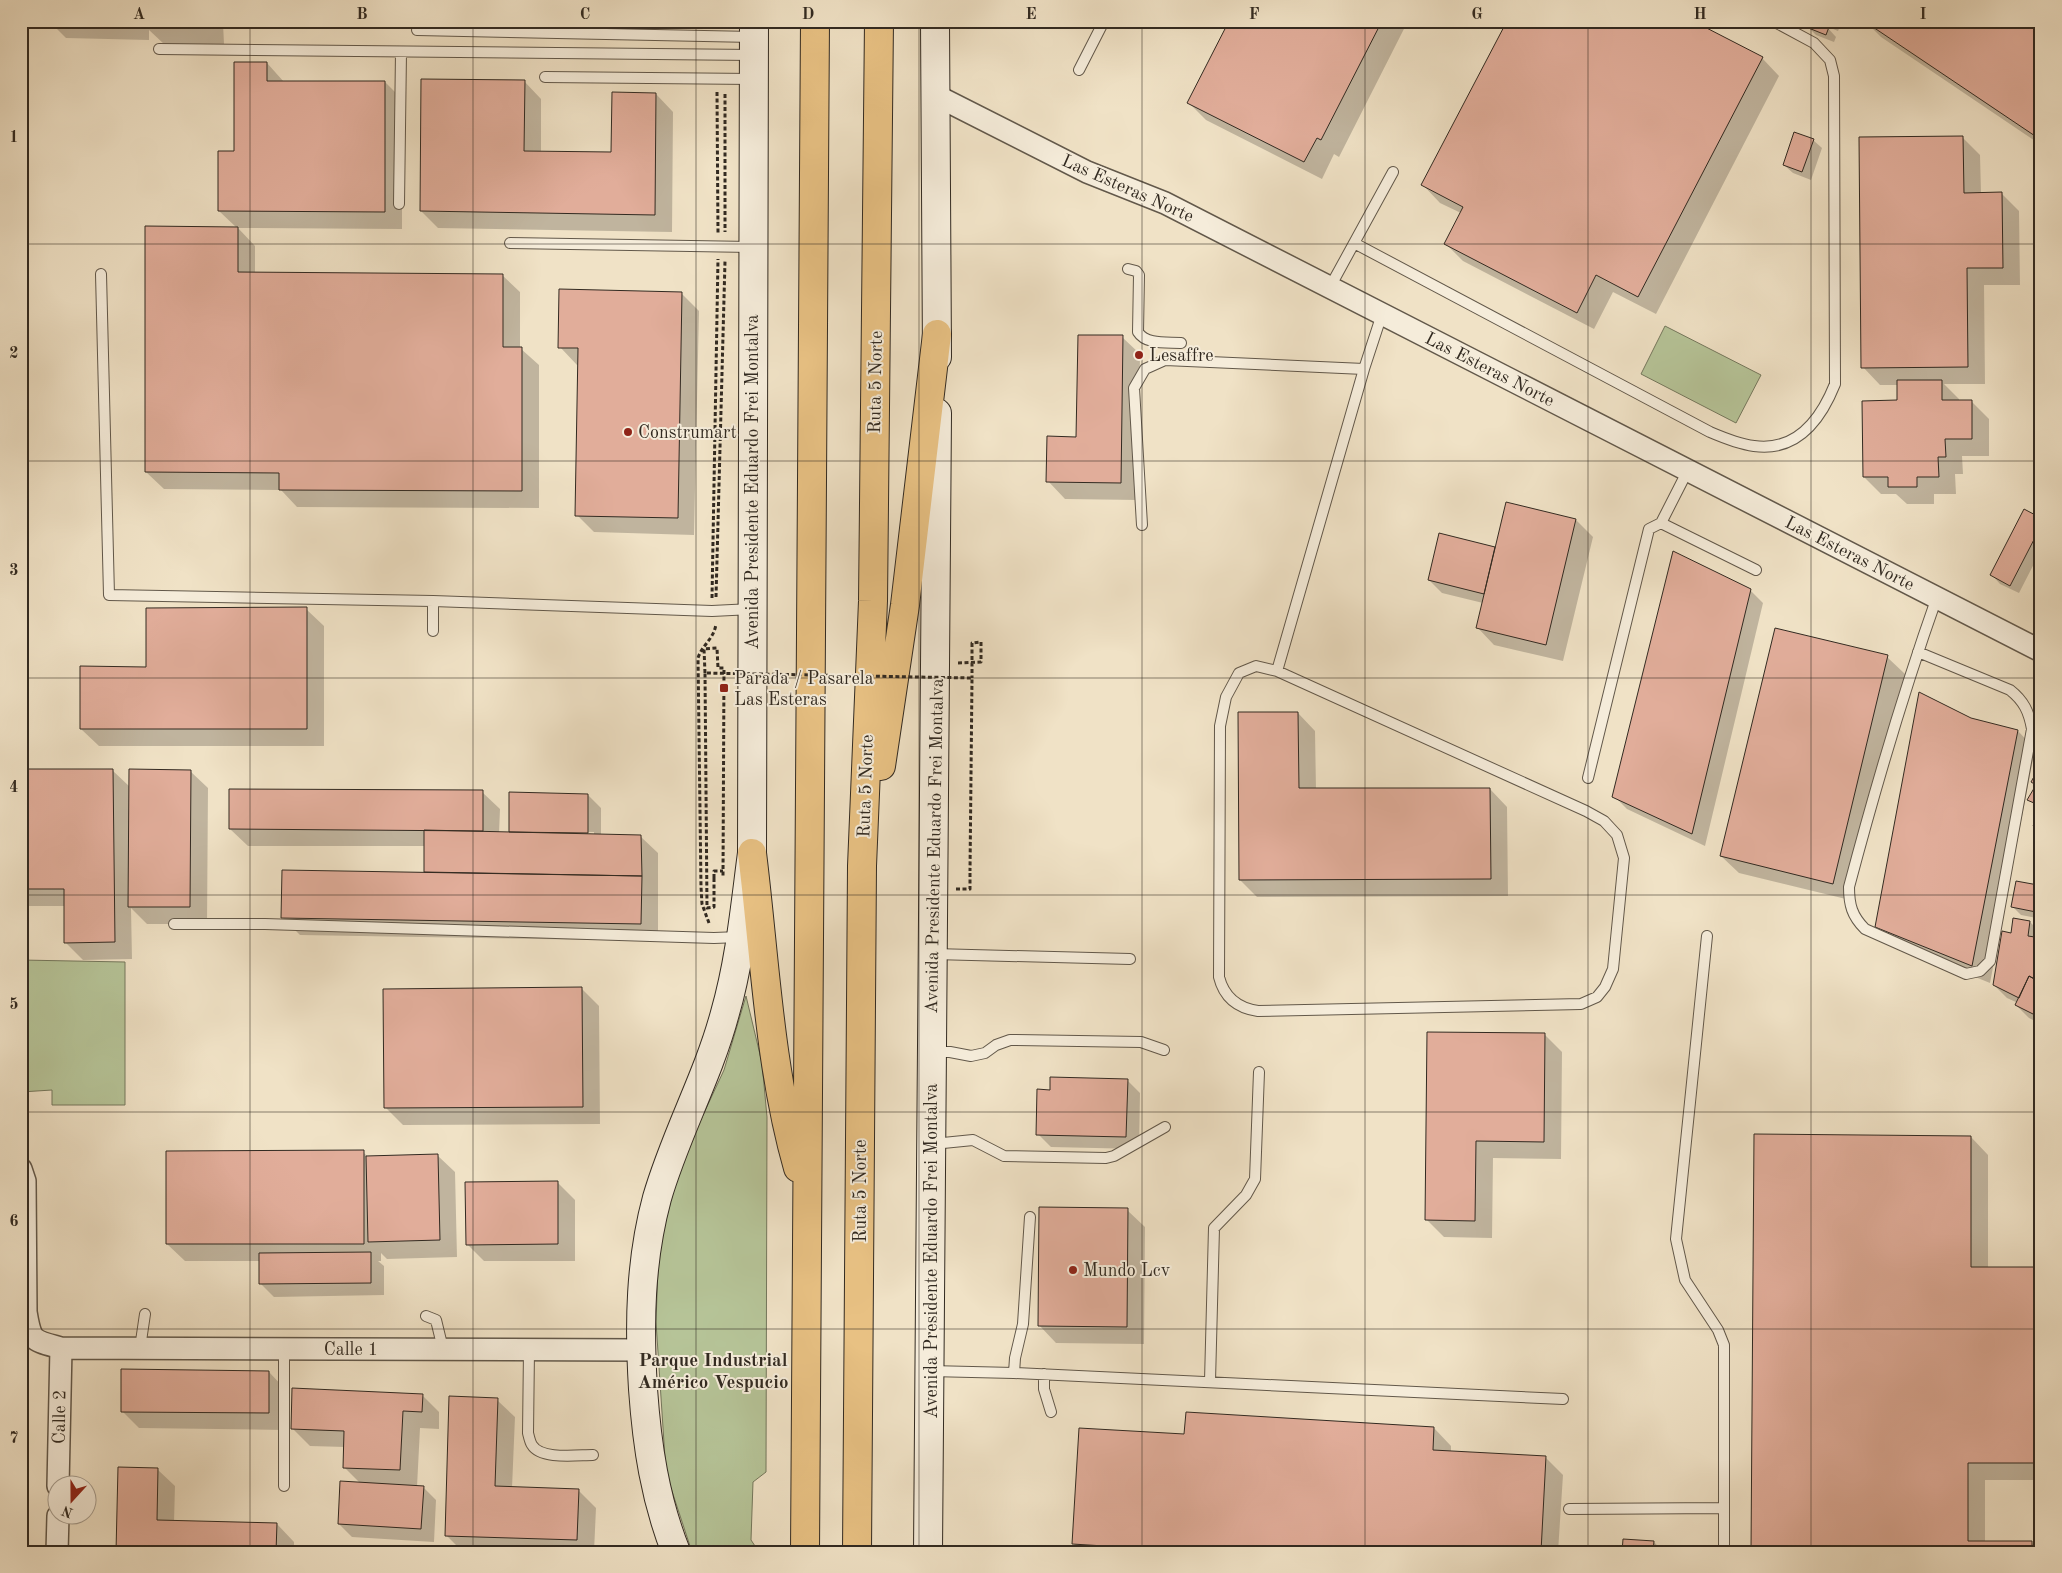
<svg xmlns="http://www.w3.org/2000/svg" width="2062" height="1573" font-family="'Old Standard TT',serif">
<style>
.green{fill:#b6c498;stroke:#74775c}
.shadow{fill:#0003;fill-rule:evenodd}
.building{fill:#e1ad9a;stroke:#322a21}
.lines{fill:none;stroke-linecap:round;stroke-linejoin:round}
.service-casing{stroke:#62584a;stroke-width:12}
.minor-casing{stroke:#62584a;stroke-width:24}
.secondary-casing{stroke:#322a21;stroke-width:30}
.motorway-casing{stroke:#322a21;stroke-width:30}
.path{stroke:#322a21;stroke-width:3;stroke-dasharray:4 2.5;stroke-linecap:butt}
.service{stroke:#f5ecda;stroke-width:10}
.minor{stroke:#f5ecda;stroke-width:21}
.secondary{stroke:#f5ecda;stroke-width:28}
.motorway{stroke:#e8c183;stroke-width:28}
.path-bridge{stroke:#322a21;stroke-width:3;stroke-dasharray:4 2.5;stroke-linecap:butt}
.grid{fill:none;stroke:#322a21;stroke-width:1;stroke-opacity:0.55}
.poi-dot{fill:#8f2418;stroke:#f5ecda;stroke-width:2}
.labels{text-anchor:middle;stroke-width:4;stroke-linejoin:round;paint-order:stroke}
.street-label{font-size:18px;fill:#322a21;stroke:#f5ecda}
.poi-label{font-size:18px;fill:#322a21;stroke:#f5ecda;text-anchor:start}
.neighbourhood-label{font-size:19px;font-weight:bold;fill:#322a21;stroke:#f5ecda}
.neatline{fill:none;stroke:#322a21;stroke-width:2}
.grid-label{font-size:16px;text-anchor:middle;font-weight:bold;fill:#322a21}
</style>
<rect width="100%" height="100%" fill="#f0e2c6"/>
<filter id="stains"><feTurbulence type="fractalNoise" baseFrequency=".004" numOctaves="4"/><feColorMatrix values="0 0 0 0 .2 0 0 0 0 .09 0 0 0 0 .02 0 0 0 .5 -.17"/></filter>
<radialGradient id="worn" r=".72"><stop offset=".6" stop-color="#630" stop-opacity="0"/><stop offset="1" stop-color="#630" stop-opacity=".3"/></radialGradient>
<path class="green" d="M1665,326L1761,375L1736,423L1641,374Z
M21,960L125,962V1105H52V1090L21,1092Z
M746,996L762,1063L767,1117L766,1472L753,1482L751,1540L759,1552H692L666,1473L656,1322L659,1240L684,1156L724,1070Z"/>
<path class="shadow" d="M49,21H362V22L223,23L224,44H164L149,30V40L66,38Z
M465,21H701V29L467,24Z
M1230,21H1408L1339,157L1334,154L1322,179L1206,120L1189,103Z
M1810,21H1842L1838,31L1826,26L1836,37L1834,42L1816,35L1808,27Z
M1865,21H2041V145L1881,37Z
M1762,58L1779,76L1656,314L1613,292L1594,329L1463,261L1446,244L1461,213L1440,203L1423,185Z
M267,63L284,82H385L402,99V229L238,228L255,246V274L502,275L520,292V348L539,365V508L297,507L281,490L164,489L146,472L237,228L219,211L236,153Z
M524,81L541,99V152L613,154L656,94L673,112L672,232L438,228L421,211Z
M1963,138L1980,155L1981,194H2002L2019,211L2020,285H1984L1985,384H1944L1959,399V401H1971L1989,419V456H1962L1963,474H1955L1956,494H1934V504H1907L1896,494H1881L1864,477L1898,402V385H1880L1863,367Z
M1813,140L1822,148L1811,180L1793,173L1784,165Z
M681,293L699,311L694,535L594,532L577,515L579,365H577L560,347Z
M1122,337L1140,354L1138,500L1065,499L1048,481L1078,438Z
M2041,519V550L2019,593L2000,584L1992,575Z
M1576,520L1593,537L1563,661L1494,645L1477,627L1483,603L1442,593L1429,580L1440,534L1496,548Z
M1750,590L1763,603L1705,846L1627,809L1614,796Z
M306,609L324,626V746H99L81,729L147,668Z
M1887,657L1905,674L1850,900L1739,873L1721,856Z
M1298,713L1315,731L1316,790L1490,789L1507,807L1508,896L1257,897L1240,880Z
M1971,720L2018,731L2035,749L1990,983L1894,944L1876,927Z
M2041,767V811L2029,799L2036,786L2033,782Z
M112,770L130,787L190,771L208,788L207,924H147L131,908L132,959L83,960L65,942V906H21V771Z
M482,792L500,809L499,833H510L588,795L601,808V835L640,836L658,853V941L300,935L282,917L425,873V846H248L230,829ZM533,831L594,832V834L533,833Z
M2037,886L2041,890V919L2021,915L2012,906Z
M2030,922L2041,933V1024L2029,1018L2016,1005L2018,1003L2007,998L1994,985L2012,934Z
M581,988L599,1006L600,1124L403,1125L386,1108Z
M1428,1033L1545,1035L1562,1052L1561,1159L1493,1158L1492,1238L1444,1237L1426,1219Z
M1127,1080L1140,1093L1139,1149L1051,1147L1038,1134Z
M1971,1137L1988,1155V1268L2041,1269V1480H1985V1542L2032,1543L2041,1552H1752Z
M363,1152L368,1157L437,1155L455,1172L457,1257L387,1259L381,1253V1261H378L384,1266V1295L274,1297L261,1284L260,1261H185L167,1244Z
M557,1182L575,1200V1261H484L467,1244Z
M1127,1210L1145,1227L1144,1344L1056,1343L1039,1325Z
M269,1372L286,1390V1430L139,1428L122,1411Z
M422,1395L439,1412V1429L420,1428L417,1487H423L436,1500L434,1542L352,1537L339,1524L360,1483L344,1467L345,1447L310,1446L292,1428Z
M497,1400L515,1417L512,1488L578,1490L596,1508L594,1552H463L446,1535Z
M1187,1413L1434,1428L1451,1446V1452L1546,1458L1563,1475L1558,1552H1082L1073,1543L1186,1435Z
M157,1469L175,1486L174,1522L277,1524L294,1542V1552H117Z
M1654,1542L1663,1552H1624Z"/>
<path class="building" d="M48,21H132V23Z
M145,21H207V27L145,28Z
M1229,21H1382L1321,140L1317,138L1304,162L1187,103Z
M1507,21H1693L1763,57L1638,297L1596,275L1577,313L1444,244L1463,207L1421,185Z
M1809,21H1820L1819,24L1829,27L1826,35L1806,27Z
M1864,21H2041V140Z
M234,62H267V81H385V212L218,211V151H234Z
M421,79L525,80L524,151L611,152L612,92L656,93L655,215L420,211Z
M1794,132L1814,139L1802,172L1783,165Z
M1963,136L1964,193L2002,192L2003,268H1967L1968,367L1861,368L1859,137Z
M145,226L238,227V272L503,274V347H522V491L279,490V473L145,472Z
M559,289L682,292L678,518L575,516L578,348H558Z
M1078,335H1123L1121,483L1046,482L1047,436L1076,437Z
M1897,380H1942V400H1972V439H1945L1946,457H1938L1939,477H1917V487H1888V477H1863L1862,401L1897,400Z
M1506,502L1576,519L1546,645L1476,628Z
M2024,509L2041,518V526L2010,586L1990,575Z
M1439,533L1495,547L1484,594L1428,580Z
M1673,551L1751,589L1692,834L1612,797Z
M307,607V729H80V666L146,667V608Z
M1775,628L1888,655L1833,884L1720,856Z
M1919,692L1971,718L2018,730L1972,966L1875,927Z
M1238,712H1298L1299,788H1490L1491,879L1239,880Z
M2041,764V806L2027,800L2036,785L2031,782Z
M21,769H113L115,942L64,943V889H21Z
M129,769L191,770L190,907H128Z
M229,789L483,790V831L229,829Z
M509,792L588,794V833L509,832Z
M2041,812V830L2033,826Z
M424,830L641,835L642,876L424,872Z
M282,870L642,876L641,924L281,918Z
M2016,881L2038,885L2036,894L2041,895V913L2011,907Z
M2013,918L2030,921L2028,936L2041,938V951L2034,979L2029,976L2019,998L1993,985L2002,931L2011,933Z
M2029,976L2041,982V1018L2015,1005Z
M582,987L583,1107L384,1108L383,989Z
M1427,1032L1545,1033L1544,1142L1476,1141L1475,1221L1425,1220Z
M1050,1077L1128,1079L1126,1137L1036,1135L1037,1089L1050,1090Z
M1754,1134L1971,1136V1267H2041V1463H1968V1541H2032V1552H1751Z
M364,1150V1244H166V1151Z
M438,1154L440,1240L368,1242L366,1156Z
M558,1181V1244L466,1245L465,1182Z
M1039,1207L1128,1208L1127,1327L1038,1326Z
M371,1252V1283L259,1284V1253Z
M121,1369L269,1371V1413L121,1412Z
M292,1388L423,1394L422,1412L403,1411L400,1470L343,1468L344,1431L291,1429Z
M449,1396L498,1398L495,1486L579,1489L577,1540L445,1536Z
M1186,1412L1434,1427L1433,1450L1546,1456L1541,1552H1203L1072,1544L1079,1428L1184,1434Z
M118,1467L158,1468L157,1520L277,1523L276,1552H116Z
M340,1481L424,1486L421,1529L338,1524Z
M1623,1539L1654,1541L1653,1552H1622Z"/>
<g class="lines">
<g class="service-casing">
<path id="service" d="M417,30L753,37
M159,49L753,55
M1079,70L1104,21
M545,77L753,79
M399,204L401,52
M510,243L751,247
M1354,243L1710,432C1724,438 1739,444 1754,446C1797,452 1821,419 1835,384L1834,76L1830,60L1814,43L1773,21
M1128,269L1136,271L1139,275L1138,332C1146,345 1167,342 1181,343
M101,274L109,595L433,601L712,611L752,609
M1330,287L1393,172
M1661,523L1756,570
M1142,525L1134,388L1145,369L1165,360L1364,369
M433,601V631
M1918,652L2010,690C2024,701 2029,712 2032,729L1990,961L1980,971L1966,974L1865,929C1852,916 1849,905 1849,887C1875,789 1903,693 1937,597
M1256,666L1277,671L1586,811L1604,821L1617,835L1624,858L1613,969L1605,987L1597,997L1581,1004L1258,1011C1237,1008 1224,997 1219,977L1220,726L1226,697L1239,673Z
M1277,671L1364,369L1382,314
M1588,778L1649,529L1661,523L1688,470
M174,924H265L714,938L739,937
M1707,936L1676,1239L1685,1280L1718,1330L1724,1345V1552
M934,954L1130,959
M934,1052H950L971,1056L985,1053L996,1045L1010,1040L1141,1042L1164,1050
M933,1144L973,1140L1004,1156L1106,1158L1114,1156L1165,1127
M426,1316L436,1320L443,1349
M140,1348L145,1314
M284,1348V1486
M529,1350L528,1433C529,1437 530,1442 532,1445C541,1460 577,1455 593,1455
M930,1371L1014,1373L1563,1399
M1014,1373L1015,1358L1023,1324L1030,1217
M1044,1374V1389L1051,1412
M1210,1381L1214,1228L1246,1195L1255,1179L1259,1072
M1569,1509L1724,1508"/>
</g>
<g class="minor-casing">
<path id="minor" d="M935,95L1087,172L1165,203L2041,651
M21,1169L25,1181L26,1312C31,1342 32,1340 61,1348L641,1350
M58,1486L61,1348
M57,1552L58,1516"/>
</g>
<g class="secondary-casing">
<path id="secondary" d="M935,21L937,357
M676,1552C655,1499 647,1446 643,1389C639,1324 640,1261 657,1198C675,1135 708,1077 725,1013C740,961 745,906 752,853L754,21
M928,1552L937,413"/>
</g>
<g class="motorway-casing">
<path id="motorway" d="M881,766L905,605L937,334
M752,853C765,958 769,1066 798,1168
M805,1552L815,21
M857,1552L862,866L873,601L879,21"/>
</g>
<path class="path" d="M717,92L718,233
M725,94V232
M716,597L725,261
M712,598L718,259
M958,663L981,662V642L972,643V678
M705,673L704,649L717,648L718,668H724L723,877
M714,878V871H723
M956,889H970V871
M709,923L702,904L701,887L698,658C702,645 714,639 716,624"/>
<use href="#service" class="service"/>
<use href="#minor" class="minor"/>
<use href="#secondary" class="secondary"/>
<use href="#motorway" class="motorway"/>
<path class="path-bridge" d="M714,878V907L707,908L705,673L972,678L970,871"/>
</g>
<path class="grid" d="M250,21V1552M473,21V1552M696,21V1552M919,21V1552M1142,21V1552M1365,21V1552M1588,21V1552M1811,21V1552M21,244H2041M21,461H2041M21,678H2041M21,895H2041M21,1112H2041M21,1329H2041"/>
<g class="poi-dot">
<circle cx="1139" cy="355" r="5"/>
<circle cx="628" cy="432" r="5"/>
<rect x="719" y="683" width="10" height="10" rx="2.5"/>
<circle cx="1073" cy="1270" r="5"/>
</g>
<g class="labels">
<g class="street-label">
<text transform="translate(1128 188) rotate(24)" y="6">Las Esteras Norte</text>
<text transform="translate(1490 369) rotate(27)" y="6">Las Esteras Norte</text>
<text transform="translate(875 382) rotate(-89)" y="6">Ruta 5 Norte</text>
<text transform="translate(752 482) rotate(-90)" y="6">Avenida Presidente Eduardo Frei Montalva</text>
<text transform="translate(1850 553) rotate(27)" y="6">Las Esteras Norte</text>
<text transform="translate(865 786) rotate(-88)" y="6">Ruta 5 Norte</text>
<text transform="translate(934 846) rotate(-89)" y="6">Avenida Presidente Eduardo Frei Montalva</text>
<text transform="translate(860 1191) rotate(-90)" y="6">Ruta 5 Norte</text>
<text transform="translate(931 1251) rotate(-90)" y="6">Avenida Presidente Eduardo Frei Montalva</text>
<text x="351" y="1355">Calle 1</text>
<text transform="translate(59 1417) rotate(-89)" y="6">Calle 2</text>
</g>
<g class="poi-label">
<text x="1149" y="361">Lesaffre</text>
<text x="638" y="438">Construmart</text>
<text x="734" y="684">Parada / Pasarela<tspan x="734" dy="21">Las Esteras</tspan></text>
<text x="1083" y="1276">Mundo Lcv</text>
</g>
<g class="neighbourhood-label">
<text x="713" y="1366">Parque Industrial<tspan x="713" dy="22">Américo Vespucio</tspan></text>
</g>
</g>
<rect width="2062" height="1573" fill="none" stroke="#f0e2c6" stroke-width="55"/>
<g transform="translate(72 1500) rotate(201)"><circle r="24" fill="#f5ecda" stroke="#a79e90"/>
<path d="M0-4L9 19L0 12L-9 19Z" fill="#8f2418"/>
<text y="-8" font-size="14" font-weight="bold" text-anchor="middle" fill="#322a21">N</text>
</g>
<rect x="28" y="28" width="2006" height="1518" class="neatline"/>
<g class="grid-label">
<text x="139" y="19">A</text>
<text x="362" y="19">B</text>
<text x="585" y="19">C</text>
<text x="808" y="19">D</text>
<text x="1031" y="19">E</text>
<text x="1254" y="19">F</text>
<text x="1477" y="19">G</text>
<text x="1700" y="19">H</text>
<text x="1923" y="19">I</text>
<text x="14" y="142">1</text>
<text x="14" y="358">2</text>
<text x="14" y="575">3</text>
<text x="14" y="792">4</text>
<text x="14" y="1009">5</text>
<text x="14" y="1226">6</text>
<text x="14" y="1443">7</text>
</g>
<rect width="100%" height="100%" filter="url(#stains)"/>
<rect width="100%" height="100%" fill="url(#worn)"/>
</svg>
